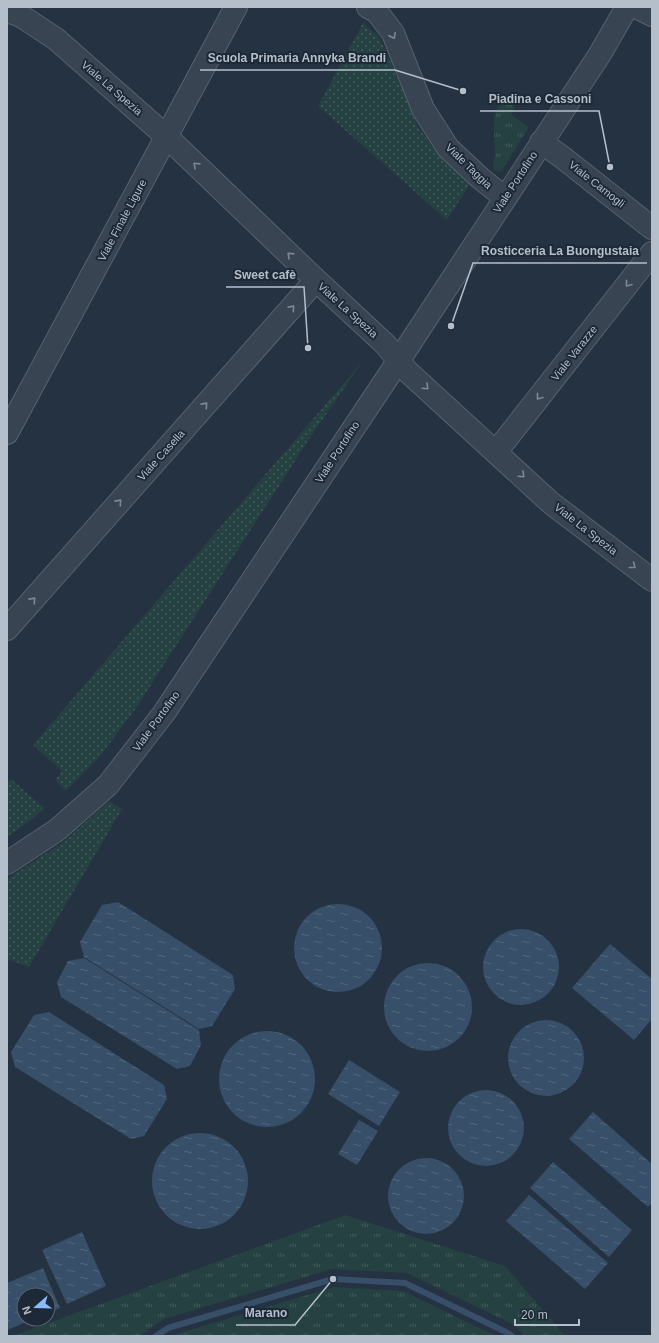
<svg xmlns="http://www.w3.org/2000/svg" width="659" height="1343" font-family="Arial,sans-serif">
<style>
.grass{fill:url(#grass-tufts)}
.park{fill:url(#park-dots)}
.water{fill:url(#water-ripples)}
.lines{fill:none;stroke-linecap:round;stroke-linejoin:round}
.stream{stroke:#374f69;stroke-width:6}
.minor-casing{stroke:#56626e;stroke-width:24}
.minor{stroke:#384451;stroke-width:22}
.oneway{stroke:#7d8894}
.labels{text-anchor:middle;stroke-width:4;stroke-linejoin:round;paint-order:stroke}
.street-label{font-size:11px;fill:#b5bfcb;stroke:#1d2936}
.leader{fill:none;stroke:#b5bfcb;stroke-width:1.5}
.callout-dot{fill:#b5bfcb;stroke:#1d2936;stroke-width:1.5}
.callout-label{font-size:12px;text-anchor:middle;font-weight:bold;fill:#b5bfcb;stroke:#1d2936;stroke-width:4;stroke-linejoin:round;paint-order:stroke}
</style>
<defs>
<pattern id="grass-tufts" width="24" height="20" patternUnits="userSpaceOnUse"><rect width="24" height="20" fill="#264142"/><path d="M3 7l-1-3M5 7V3M7 7l1-3M15 17l-1-3M17 17v-4M19 17l1-3" fill="none" stroke="#435b5c"/></pattern>
<pattern id="park-dots" width="8" height="8" patternUnits="userSpaceOnUse"><rect width="8" height="8" fill="#264142"/><path d="M2 2h.1M6 6h.1" fill="none" stroke="#435b5c" stroke-width="1.8" stroke-linecap="round"/></pattern>
<pattern id="water-ripples" width="26" height="14" patternUnits="userSpaceOnUse"><rect width="26" height="14" fill="#374f69"/><path d="M2 4q2-2 4 0t4 0M15 11q2-2 4 0t4 0" fill="none" stroke="#52677d"/></pattern>
</defs>
<rect width="100%" height="100%" fill="#243241"/>
<path class="grass" d="M509,93L518,99L511,115L529,127L501,172L494,170C491,160 496,160 495,152C494,129 489,110 509,93Z
M345,1215L505,1266L565,1336H525L514,1325L407,1273L332,1269L164,1319L139,1336H13Z
M334,1287L403,1291L496,1336H170Z"/>
<path class="park" d="M363,23L378,36L385,49L418,127L442,159L470,184L447,220L318,106Z
M363,361L311,436L136,708L101,755L66,791L55,780L62,771L33,745Z
M11,779L44,808L31,820L7,837V783Z
M109,801L122,809L29,967L7,959V879L65,841Z"/>
<path class="water" d="M118,902L233,975L235,989L212,1026L199,1029L84,957L80,942L102,905Z
M294 948a44 44 0 1 1 88 0a44 44 0 1 1-88 0Z
M483 967a38 38 0 1 1 76 0a38 38 0 1 1-76 0Z
M610,944L652,979V1019L634,1040L572,988Z
M84,958L199,1030L201,1045L190,1066L177,1069L61,997L57,982L68,961Z
M384 1007a44 44 0 1 1 88 0a44 44 0 1 1-88 0Z
M49,1012L164,1085L167,1099L144,1136L131,1139L15,1067L11,1052L34,1015Z
M508 1058a38 38 0 1 1 76 0a38 38 0 1 1-76 0Z
M219 1079a48 48 0 1 1 96 0a48 48 0 1 1-96 0Z
M349,1060L400,1092L379,1126L328,1094Z
M448 1128a38 38 0 1 1 76 0a38 38 0 1 1-76 0Z
M593,1112L652,1164V1203L648,1207L569,1139Z
M359,1120L378,1131L357,1165L338,1154Z
M152 1181a48 48 0 1 1 96 0a48 48 0 1 1-96 0Z
M388 1196a38 38 0 1 1 76 0a38 38 0 1 1-76 0Z
M553,1162L632,1230L609,1257L530,1188Z
M529,1195L608,1263L585,1289L506,1221Z
M82,1232L106,1286L67,1304L42,1250Z
M43,1268L60,1308L48,1313V1295H24V1319H33L7,1330V1283Z"/>
<g class="lines">
<path class="stream" d="M156,1336L168,1328L333,1279L405,1283L508,1333L512,1336"/>
<g class="minor-casing">
<path id="minor" d="M368,7L377,12L393,33L423,109L448,148L480,178L505,198
M636,7L652,15
M7,11L21,16L56,39L167,137L316,280L386,345L407,371L551,503L652,580
M541,142L562,157L652,228
M7,433L236,7
M496,452L652,253
M7,629L316,280
M7,863L57,830L108,785L164,713L399,360L600,54L627,7"/>
</g>
<use href="#minor" class="minor"/>
</g>
<defs><path id="oneway-chevron" d="M-2-3.5L2.5 0L-2 3.5" fill="none" stroke-width="1.6" stroke-linecap="round" stroke-linejoin="round"/></defs>
<g class="oneway">
<use href="#oneway-chevron" transform="translate(393 36) rotate(63)"/>
<use href="#oneway-chevron" transform="translate(196 165) rotate(-136)"/>
<use href="#oneway-chevron" transform="translate(290 255) rotate(-136)"/>
<use href="#oneway-chevron" transform="translate(628 284) rotate(128)"/>
<use href="#oneway-chevron" transform="translate(292 308) rotate(-48)"/>
<use href="#oneway-chevron" transform="translate(426 387) rotate(43)"/>
<use href="#oneway-chevron" transform="translate(539 397) rotate(128)"/>
<use href="#oneway-chevron" transform="translate(205 405) rotate(-48)"/>
<use href="#oneway-chevron" transform="translate(522 475) rotate(43)"/>
<use href="#oneway-chevron" transform="translate(119 502) rotate(-48)"/>
<use href="#oneway-chevron" transform="translate(633 566) rotate(38)"/>
<use href="#oneway-chevron" transform="translate(33 600) rotate(-48)"/>
</g>
<g class="labels">
<g class="street-label">
<text transform="translate(112 88) rotate(41)" y="4">Viale La Spezia</text>
<text transform="translate(469 166) rotate(44)" y="4">Viale Taggia</text>
<text transform="translate(515 182) rotate(-57)" y="4">Viale Portofino</text>
<text transform="translate(597 184) rotate(38)" y="4">Viale Camogli</text>
<text transform="translate(122 220) rotate(-62)" y="4">Viale Finale Ligure</text>
<text transform="translate(348 310) rotate(42)" y="4">Viale La Spezia</text>
<text transform="translate(574 353) rotate(-52)" y="4">Viale Varazze</text>
<text transform="translate(337 452) rotate(-57)" y="4">Viale Portofino</text>
<text transform="translate(161 455) rotate(-48)" y="4">Viale Casella</text>
<text transform="translate(586 529) rotate(38)" y="4">Viale La Spezia</text>
<text transform="translate(156 721) rotate(-54)" y="4">Viale Portofino</text>
</g>
</g>
<path class="leader" d="M463 91L395 70H200M610 167L599 111H480M451 326L473 263H647M308 348L304 287H226M333 1279L295 1325H236"/>
<g class="callout-dot">
<circle cx="463" cy="91" r="4"/>
<circle cx="610" cy="167" r="4"/>
<circle cx="451" cy="326" r="4"/>
<circle cx="308" cy="348" r="4"/>
<circle cx="333" cy="1279" r="4"/>
</g>
<g class="callout-label">
<text x="297" y="62">Scuola Primaria Annyka Brandi</text>
<text x="540" y="103">Piadina e Cassoni</text>
<text x="560" y="255">Rosticceria La Buongustaia</text>
<text x="265" y="279">Sweet cafè</text>
<text x="266" y="1317">Marano</text>
</g>
<rect width="659" height="1343" fill="none" stroke="#b5bfcb" stroke-width="16"/>
<g transform="translate(36 1307) rotate(250)"><circle r="19" fill="#1d2936" stroke="#5a6572"/>
<path d="M0-3L7 15L0 10L-7 15Z" fill="#89bcfd"/>
<text y="-6" font-size="11" font-weight="bold" text-anchor="middle" fill="#b5bfcb">N</text>
</g>
<path d="M515 1319v6h64v-6" fill="none" stroke="#b5bfcb" stroke-width="2"/>
<text x="521" y="1319" font-size="12" fill="#b5bfcb" stroke="#1d2936" stroke-width="3" paint-order="stroke">20 m</text>
</svg>
